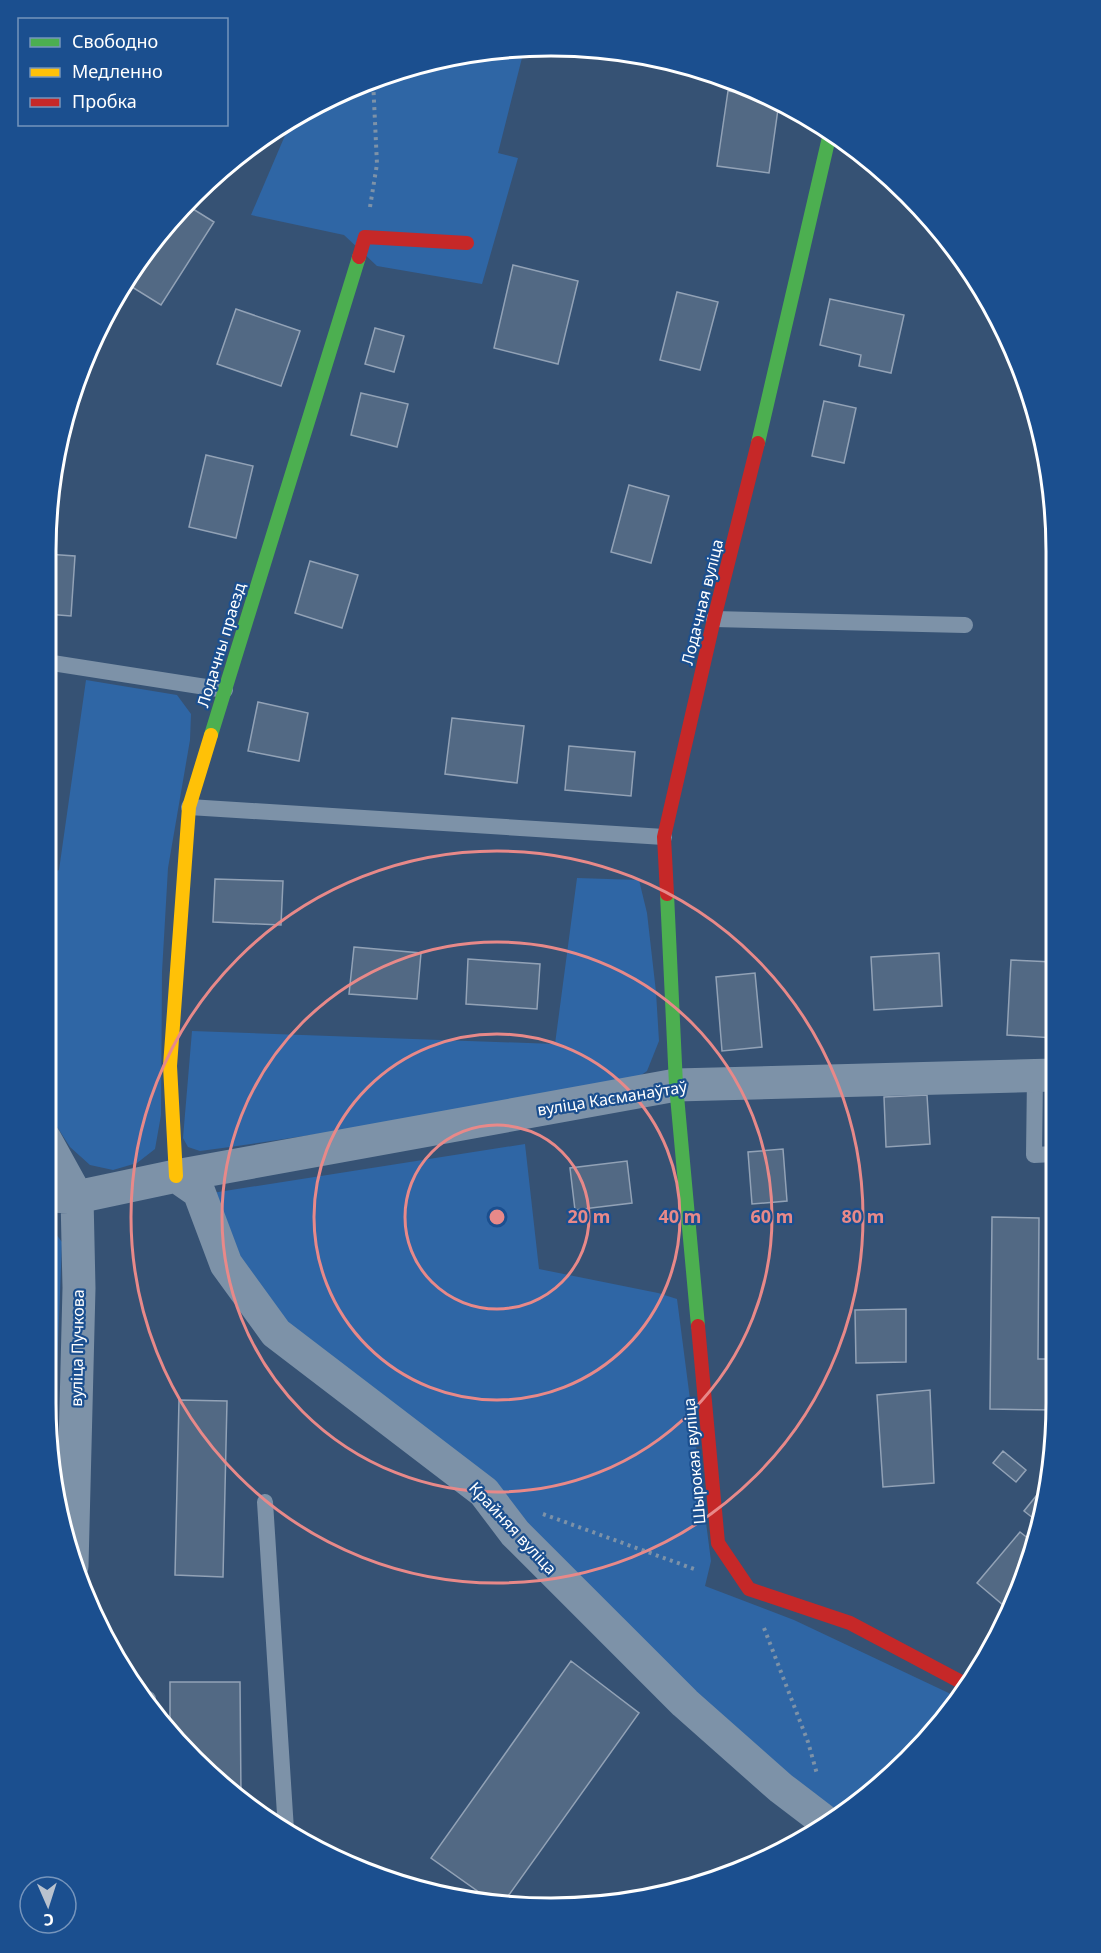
<svg xmlns="http://www.w3.org/2000/svg" width="1101" height="1953" font-family="'Noto Sans',sans-serif">
<style>
.green{fill:#2f66a5}
.building{fill:#526984;stroke:#92a2b6;stroke-width:1.5}
.lines{fill:none;stroke-linecap:round;stroke-linejoin:round}
.path{stroke:#7d92a8;stroke-width:4;stroke-dasharray:3 4.5;stroke-linecap:butt}
.lane{stroke:#7d92a8;stroke-width:16}
.street{stroke:#7d92a8;stroke-width:33}
.fast{stroke:#4caf50;stroke-width:14}
.slow{stroke:#ffc107;stroke-width:14}
.jam{stroke:#c62828;stroke-width:14}
.ring{fill:none;stroke:#e88989;stroke-width:3}
.labels{text-anchor:middle;stroke-width:4.5;stroke-linejoin:round;paint-order:stroke}
.street-label{font-size:16px;fill:#fff;stroke:#1b4f8f}
.rim{fill:none;stroke:#fff;stroke-width:3}
.centre{fill:#e88989;stroke:#1b4f8f;stroke-width:3}
.ring-label{font-size:18px;text-anchor:middle;font-weight:bold;fill:#e88989;stroke:#1b4f8f;stroke-width:4.5;stroke-linejoin:round;paint-order:stroke}
</style>
<rect width="100%" height="100%" fill="#365274"/>
<path class="green" d="M518,46H525L498,153L518,158L482,284L377,266L344,235L251,215L292,119L327,97L420,62Z
M86,680L177,695L191,714L190,740L168,868L162,972L161,1115L155,1149L137,1163L113,1170L90,1165L70,1147L45,1108L46,874L59,870Z
M577,878L639,880L647,913L656,992L659,1041L647,1071L630,1083L438,1116L230,1147L200,1151L188,1147L183,1138L192,1031L555,1044Z
M525,1144L539,1269L658,1293L677,1299L711,1561L705,1586L794,1620L955,1696L884,1783L834,1814L279,1325L233,1253L212,1193Z
M45,1226L53,1230L62,1242L56,1395L55,1464L45,1402Z"/>
<path class="building" d="M728,91L769,97L779,102L769,173L717,166Z
M185,204L214,222L161,305L132,287Z
M513,265L578,281L558,364L494,348Z
M677,292L718,302L700,370L660,360Z
M830,299L904,315L891,373L859,366L861,355L820,345Z
M236,309L300,331L281,386L217,364Z
M375,328L404,336L394,372L365,364Z
M361,393L408,404L397,447L351,435Z
M824,401L856,408L844,463L812,456Z
M206,455L253,466L236,538L189,527Z
M629,485L669,496L651,563L611,552Z
M46,554L75,556L71,616L46,614Z
M310,561L358,575L342,628L295,613Z
M258,702L308,713L299,761L248,751Z
M452,718L524,726L517,783L445,774Z
M569,746L635,752L631,796L565,790Z
M215,879L283,881L281,925L213,922Z
M354,947L421,953L417,999L349,994Z
M939,953L942,1006L874,1010L871,957Z
M468,959L540,964L537,1009L466,1004Z
M1011,960L1053,962L1054,1038L1007,1035Z
M755,973L762,1047L722,1051L716,977Z
M927,1095L930,1144L886,1147L884,1097Z
M783,1149L787,1201L752,1204L748,1152Z
M627,1161L632,1203L575,1210L570,1168Z
M992,1217L1039,1218L1038,1359H1055V1410L990,1409Z
M906,1309V1362L856,1363L855,1310Z
M930,1390L934,1483L883,1487L877,1395Z
M179,1400L227,1401L223,1577L175,1575Z
M1003,1451L1026,1470L1016,1482L993,1463Z
M1045,1485L1038,1522L1024,1511Z
M1020,1532L1034,1543L1029,1565L1009,1610L977,1583Z
M571,1661L639,1713L506,1899L486,1897L431,1858Z
M170,1682H240L241,1796L170,1730Z"/>
<g class="lines">
<path class="path" d="M370,207L377,164L373,80
M543,1514L697,1570
M764,1628L808,1742L817,1774"/>
<path class="lane" d="M714,619L965,625
M46,662L225,690
M189,807L664,837
M1035,1076L1034,1155L1054,1154
M265,1502L286,1830
M143,1699H148V1708"/>
<path class="street" d="M45,1139L77,1197L79,1288L72,1566
M176,1176L199,1192L226,1264L276,1333L484,1492L515,1533L685,1703L781,1788L823,1820
M45,1196L77,1197L176,1176L676,1085L1054,1075"/>
<path class="fast" d="M758,443L830,133
M211,735L359,257
M667,894L676,1085L698,1326"/>
<path class="slow" d="M176,1176L170,1066L189,807L211,735"/>
<path class="jam" d="M359,257L365,237L467,243
M667,894L664,837L714,619L758,443
M698,1326L718,1543L749,1589L850,1623L965,1684"/>
</g>
<g class="ring">
<circle cx="497" cy="1217" r="92"/>
<circle cx="497" cy="1217" r="183"/>
<circle cx="497" cy="1217" r="275"/>
<circle cx="497" cy="1217" r="366"/>
</g>
<g class="labels">
<g class="street-label">
<text transform="translate(702 602) rotate(-76)" y="6">Лодачная вуліца</text>
<text transform="translate(221 645) rotate(-73)" y="6">Лодачны праезд</text>
<text transform="translate(612 1098) rotate(-9)" y="6">вуліца Касманаўтаў</text>
<text transform="translate(77 1348) rotate(-89)" y="6">вуліца Пучкова</text>
<text transform="translate(694 1461) rotate(-95)" y="6">Шырокая вуліца</text>
<text transform="translate(513 1528) rotate(47)" y="6">Крайняя вуліца</text>
</g>
</g>
<path d="M0 0H1101V1953H0ZM551 56H551A495 495 0 0 1 1046 551V1403A495 495 0 0 1 551 1898H551A495 495 0 0 1 56 1403V551A495 495 0 0 1 551 56Z" fill="#1b4f8f" fill-rule="evenodd"/>
<path class="rim" d="M551 56H551A495 495 0 0 1 1046 551V1403A495 495 0 0 1 551 1898H551A495 495 0 0 1 56 1403V551A495 495 0 0 1 551 56Z"/>
<circle cx="497" cy="1217" r="9" class="centre"/>
<g class="ring-label">
<text x="589" y="1223">20 m</text>
<text x="680" y="1223">40 m</text>
<text x="772" y="1223">60 m</text>
<text x="863" y="1223">80 m</text>
</g>
<rect x="18" y="18" width="210" height="108" fill="#1b4f8f" stroke="#7695bc" stroke-width="1.5"/>
<rect x="30" y="38" width="30" height="9" fill="#4caf50" stroke="#7695bc" stroke-width="1.5"/>
<text x="72" y="48" font-size="18" fill="#ffffff">Свободно</text>
<rect x="30" y="68" width="30" height="9" fill="#ffc107" stroke="#7695bc" stroke-width="1.5"/>
<text x="72" y="78" font-size="18" fill="#ffffff">Медленно</text>
<rect x="30" y="98" width="30" height="9" fill="#c62828" stroke="#7695bc" stroke-width="1.5"/>
<text x="72" y="108" font-size="18" fill="#ffffff">Пробка</text>
<g transform="translate(48 1905) rotate(177)"><circle r="28" fill="#1b4f8f" stroke="#7695bc" stroke-width="1.5"/>
<path d="M0-4.5L10 22L0 15L-10 22Z" fill="#b9c2ce"/>
<text y="-9" font-size="16" font-weight="bold" text-anchor="middle" fill="#ffffff">С</text>
</g>
</svg>
